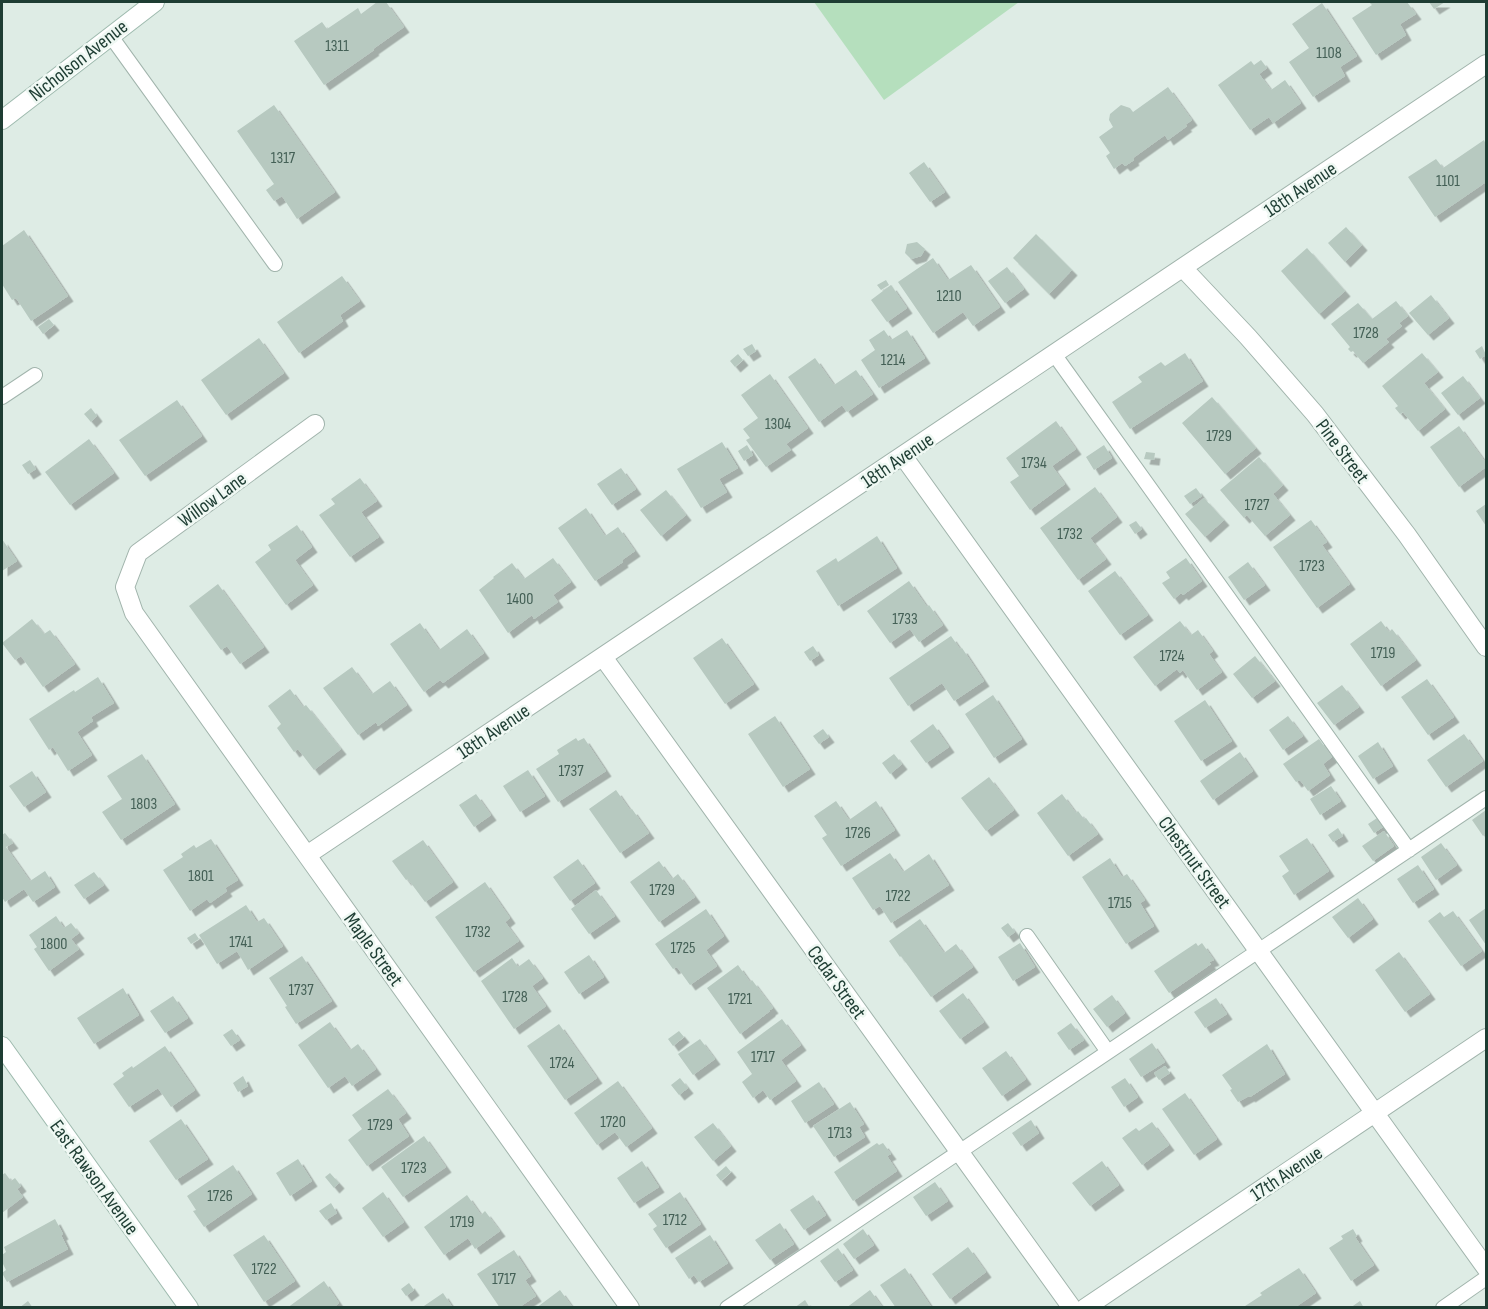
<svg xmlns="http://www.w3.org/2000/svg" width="1488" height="1309" font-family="'Sofia Sans Condensed',sans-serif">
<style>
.green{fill:#b5dfbd}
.building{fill:#b7c9c0;filter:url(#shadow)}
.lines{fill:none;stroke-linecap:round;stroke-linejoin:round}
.lane-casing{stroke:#a1b4ac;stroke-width:16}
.street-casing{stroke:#a1b4ac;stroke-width:20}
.secondary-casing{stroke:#9fbbaf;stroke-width:20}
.lane{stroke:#fff;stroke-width:14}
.street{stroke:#fff;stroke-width:18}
.secondary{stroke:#fff;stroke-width:18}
.labels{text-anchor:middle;stroke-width:5;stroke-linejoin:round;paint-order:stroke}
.number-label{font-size:16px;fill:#446056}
.street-label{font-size:20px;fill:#1e3d33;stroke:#eff8f3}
</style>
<defs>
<filter id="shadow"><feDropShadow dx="5.5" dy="5.5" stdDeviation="0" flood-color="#0004"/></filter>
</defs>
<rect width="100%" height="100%" fill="#deece5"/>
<path class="green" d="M814,2H1019L884,100Z"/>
<path class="building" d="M377,2H386L404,27L373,49L374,50L324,85L294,41L322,22L327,29L358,8L361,14Z
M1369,2H1407L1416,14L1400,24L1406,35L1376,55L1352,18L1372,5Z
M1429,2H1445L1434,9Z
M1322,3L1357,56L1340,67L1345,76L1313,97L1289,62L1309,48L1292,24Z
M1261,60L1267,68L1259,74L1271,90L1285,80L1301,103L1273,123L1269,117L1250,130L1218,85L1251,61L1254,65Z
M1168,87L1192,120L1185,125L1187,126L1168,140L1165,135L1133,158L1134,160L1125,166L1122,163L1114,169L1106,156L1110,153L1099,137L1113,127L1109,120L1110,114L1121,105L1130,108L1133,112Z
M274,105L335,192L297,219L282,196L274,201L266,190L274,184L237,131Z
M1484,140L1486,145V182L1435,217L1408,177L1436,159L1443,168Z
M924,162L945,192L930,202L909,173Z
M1346,227L1362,245L1345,262L1328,243Z
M24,230L68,296L31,321L16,298L12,300L2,284V246Z
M1036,234L1072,270L1049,294L1013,258Z
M917,242L925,249L921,256L911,259L905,253L907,244Z
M1307,248L1345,291L1319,314L1281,271Z
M933,258L948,280L971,265L1000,307L973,326L963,312L933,333L898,282Z
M1007,267L1024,289L1005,303L988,281Z
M342,276L360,301L340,315L343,321L299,353L277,322Z
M886,280L889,285L881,290L877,285Z
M891,285L907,308L887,322L871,300Z
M1431,295L1449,318L1428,335L1409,313Z
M1396,301L1408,316L1399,323L1402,326L1386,339L1389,342L1363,363L1353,351L1351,352L1348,349L1350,347L1331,324L1358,303L1372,319Z
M49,319L54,325L43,334L38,327Z
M884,330L891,340L907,330L925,358L879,388L861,360L875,350L869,340Z
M259,338L284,373L226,415L201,380Z
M752,344L756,351L748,356L743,349Z
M1482,346L1486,355L1480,359L1475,351Z
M1185,353L1203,381L1130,429L1112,402L1142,382L1138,377L1161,362L1165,366Z
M1422,353L1438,372L1424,383L1445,409L1418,431L1403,412L1400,414L1395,408L1398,406L1382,386Z
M738,354L743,360L735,367L730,361Z
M815,358L834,385L856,370L873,394L847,412L842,405L819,422L788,377Z
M770,374L808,428L786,444L791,450L766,467L746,440L750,438L743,429L758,418L741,395Z
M1463,376L1480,398L1458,415L1441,393Z
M1212,397L1256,448L1225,474L1182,423Z
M177,400L202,436L145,476L119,440Z
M91,408L97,416L91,422L84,414Z
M1056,421L1076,449L1052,466L1065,484L1030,510L1010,482L1019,476L1006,458Z
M1459,426L1486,463V467L1459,487L1430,447Z
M89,439L114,473L70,505L45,472Z
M722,442L738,468L719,479L727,492L701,508L677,469Z
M747,445L753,455L744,461L738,451Z
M1104,445L1112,458L1094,470L1086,457Z
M1146,452L1155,453L1154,460L1144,459Z
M1259,457L1283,485L1273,494L1290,515L1265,536L1247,515L1244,518L1220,490Z
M30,460L36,469L28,474L22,465Z
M621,468L636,489L612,505L597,484Z
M360,478L377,501L361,512L379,537L350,557L319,515L335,504L331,499Z
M1095,487L1117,517L1090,538L1106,559L1078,580L1040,528Z
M1196,488L1202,496L1190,504L1184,496Z
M666,490L686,515L661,536L640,510Z
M1204,498L1224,520L1205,537L1185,514Z
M1486,504V526L1476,511Z
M586,508L605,536L618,527L635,551L622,560L623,562L595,581L558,528Z
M1311,520L1327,542L1322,545L1350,584L1317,608L1273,547Z
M1136,521L1142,529L1135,534L1129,525Z
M297,525L312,547L295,560L313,585L286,605L255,562L271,550L268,545Z
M877,536L897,568L838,606L816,571L836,558L838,562Z
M2,539L17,561L2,571Z
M553,558L571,582L553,595L558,602L534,619L532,615L508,633L479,590L494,578L493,577L512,563L524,579Z
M1186,558L1202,581L1183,595L1181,593L1174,599L1162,583L1170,578L1166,572Z
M1248,562L1265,585L1244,600L1228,577Z
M1115,571L1148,615L1120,635L1088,591Z
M909,581L927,607L929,605L943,625L919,642L910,629L890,643L867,611Z
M218,584L264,647L240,664L227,646L221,650L189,606Z
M32,619L44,634L50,630L75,664L43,687L21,656L15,660L2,643Z
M1180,621L1191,635L1198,630L1213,651L1209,654L1222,672L1197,690L1183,670L1180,673L1177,669L1155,686L1133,657Z
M1381,621L1389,632L1392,629L1416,660L1381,686L1350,644Z
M420,623L439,650L467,629L484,653L443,683L440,680L424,692L390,644Z
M951,636L960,649L962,648L984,681L954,701L942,683L908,706L889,678Z
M722,638L754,684L725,704L693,658Z
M813,646L819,655L810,661L804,652Z
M1255,656L1275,681L1252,698L1233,674Z
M352,667L372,694L390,681L407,705L378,726L376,722L358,735L323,688Z
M98,677L114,703L91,717L93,721L77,732L92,755L68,771L53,747L49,750L29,719L74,690L75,692Z
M1427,679L1454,717L1428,735L1401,697Z
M1342,685L1359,707L1334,725L1317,703Z
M290,689L303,707L306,705L341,749L314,770L298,749L294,752L277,728L281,724L268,706Z
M993,695L1022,739L994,758L965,714Z
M1205,700L1232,741L1201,761L1174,721Z
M775,716L810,769L783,787L748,734Z
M1288,716L1303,736L1283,750L1269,730Z
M933,724L949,747L926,763L910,741Z
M823,729L829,737L819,744L813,736Z
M1464,734L1483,761L1446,787L1427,760Z
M576,738L578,741L584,738L606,771L558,802L536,769L559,754L557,750Z
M1319,739L1332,757L1323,764L1330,775L1308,791L1300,780L1296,782L1283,764Z
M1378,742L1393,766L1373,779L1358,756Z
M1240,752L1253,771L1213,800L1200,781Z
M142,754L175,804L121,840L102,812L122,799L107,776Z
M894,754L902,764L890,774L882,763Z
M528,770L545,796L520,812L503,786Z
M32,771L46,792L24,807L9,786Z
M989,777L1014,810L986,831L961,798Z
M1331,786L1341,801L1320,815L1310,799Z
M616,790L630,810L632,809L649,833L620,853L589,809Z
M476,794L491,815L474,827L459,805Z
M1062,794L1076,813L1078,811L1084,819L1086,818L1098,834L1068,856L1037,813Z
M836,801L849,820L876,801L895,830L841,866L822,838L827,835L814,816Z
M1486,810V833L1483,836L1472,820Z
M1377,818L1383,827L1374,833L1368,824Z
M1338,828L1343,836L1333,842L1328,835Z
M1384,831L1394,846L1373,861L1362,846Z
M5,833L13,843L6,847L30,881L45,871L55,887L33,902L24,889L5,902L2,897V835Z
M1307,838L1329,871L1294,895L1282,876L1289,871L1279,856Z
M211,839L238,880L225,888L227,891L210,903L207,899L190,911L163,870L183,857L181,854L194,845L196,848Z
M423,840L453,882L425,902L408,879L406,880L392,861Z
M1441,843L1457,865L1436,880L1421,857Z
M890,853L903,872L929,854L949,885L891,923L880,906L873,910L852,878Z
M1110,858L1122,877L1127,874L1145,900L1140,903L1154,926L1126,944L1082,877Z
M578,859L595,883L570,901L553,877Z
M659,861L672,879L678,874L695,897L659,922L630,882Z
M1418,865L1434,889L1413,903L1397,879Z
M94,872L104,885L84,899L74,885Z
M485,882L510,918L505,922L519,941L474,972L435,917Z
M596,890L615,916L589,934L571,909Z
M1358,898L1373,919L1348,938L1332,917Z
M246,905L257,922L264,918L283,946L248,970L237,951L217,964L199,935Z
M1486,908V945L1469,920Z
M706,909L724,936L706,950L717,966L690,985L677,967L673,969L655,944Z
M1453,911L1482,951L1461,966L1428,921L1440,912L1444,917Z
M56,916L64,928L71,923L79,933L71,939L79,949L49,971L34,949L37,947L29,935Z
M920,919L944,953L956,944L973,967L931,997L901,956L900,957L889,941Z
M1008,923L1015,932L1008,937L1001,928Z
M195,933L199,939L191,944L187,938Z
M1020,943L1035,967L1013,981L998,957Z
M1196,943L1198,946L1202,943L1214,960L1209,962L1211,964L1169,993L1154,971Z
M1399,952L1430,994L1405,1012L1375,970Z
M589,955L604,977L579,994L564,972Z
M302,956L332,1001L296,1024L285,1007L287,1006L269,978Z
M512,958L518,967L529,959L543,978L532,986L546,1006L514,1029L481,981Z
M738,965L750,982L752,980L773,1008L770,1010V1011L740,1034L707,988Z
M123,988L139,1015L94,1044L77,1018Z
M963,993L984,1022L960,1039L939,1011Z
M1112,995L1125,1013L1107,1027L1093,1009Z
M173,996L188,1018L165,1033L150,1011Z
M1216,998L1227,1014L1205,1028L1194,1012Z
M782,1019L801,1045L781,1060L796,1081L770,1100L763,1090L753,1098L742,1082L752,1074L737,1052Z
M330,1022L350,1050L358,1044L376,1069L352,1086L345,1076L328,1088L298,1045Z
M1071,1023L1084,1040L1069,1050L1057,1033Z
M559,1024L597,1078L565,1100L527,1046Z
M232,1029L240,1040L231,1046L223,1035Z
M679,1031L684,1037L673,1046L668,1039Z
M700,1039L715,1059L693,1075L678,1054Z
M1152,1043L1165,1062L1141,1077L1129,1059Z
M1267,1044L1285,1074L1250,1097L1249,1096L1238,1102L1230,1090L1232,1089L1222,1075Z
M165,1046L195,1090L171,1107L158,1088L129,1107L113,1084L124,1076L122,1073L132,1066L133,1068Z
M1006,1051L1026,1079L1002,1096L982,1068Z
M1165,1066L1170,1073L1159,1080L1154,1073Z
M243,1076L248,1086L238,1092L233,1083Z
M680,1078L688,1088L679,1095L671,1085Z
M1125,1078L1138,1097L1124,1107L1111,1087Z
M618,1081L652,1128L626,1147L615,1132L597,1145L574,1113Z
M819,1082L834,1104L805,1123L791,1101Z
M388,1089L406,1113L398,1119L409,1136L367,1166L348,1140L362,1129L352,1115Z
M1185,1093L1217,1139L1194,1155L1162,1109Z
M850,1102L864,1124L859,1127L865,1137L834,1157L813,1126Z
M181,1119L208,1159L176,1180L149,1141Z
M1031,1120L1039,1133L1021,1146L1012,1133Z
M1152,1122L1169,1145L1142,1165L1122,1138L1136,1128L1139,1131Z
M713,1123L731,1146L713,1161L694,1137Z
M424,1136L446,1167L403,1197L381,1167Z
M877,1143L879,1145L883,1143L891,1154L887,1156L897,1171L853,1201L834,1172Z
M298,1159L312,1181L290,1196L276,1173Z
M642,1161L659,1187L634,1203L617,1178Z
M1102,1161L1119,1185L1090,1206L1072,1183Z
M233,1165L252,1194L204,1227L193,1211L196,1210L187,1196Z
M726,1166L731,1172L721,1181L716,1175Z
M5,1173L11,1181L15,1178L21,1186L17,1189L23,1197L2,1213V1175Z
M330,1173L339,1183L334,1188L325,1177Z
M935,1182L948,1201L926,1216L913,1197Z
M383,1192L404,1222L383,1237L362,1208Z
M680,1192L701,1224L666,1248L653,1229L657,1226L648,1214Z
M467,1195L481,1215L485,1211L500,1231L475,1249L468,1238L444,1255L424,1227Z
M813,1195L826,1215L804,1230L790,1210Z
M331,1203L337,1213L326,1220L319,1211Z
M55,1219L63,1234L61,1235L68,1249L7,1282L2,1273L6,1270L2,1262V1255L6,1252L4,1247Z
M780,1223L794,1244L770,1260L755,1240Z
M863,1229L874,1245L854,1259L843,1244Z
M1353,1229L1357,1236L1355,1237L1374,1265L1351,1281L1329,1248L1343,1239L1341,1236Z
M264,1235L295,1281L264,1302L233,1255Z
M710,1235L728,1263L699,1282L694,1275L689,1279L675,1258Z
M968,1247L986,1272L950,1299L932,1274Z
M838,1248L853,1270L835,1282L820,1261Z
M514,1250L531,1276L525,1280L536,1296L518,1308H500L477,1274Z
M905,1268L932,1308H896L880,1285Z
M1299,1268L1316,1293L1294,1308H1242L1262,1295L1260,1293Z
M324,1281L339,1303L333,1308H287Z
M409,1283L414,1290L406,1296L401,1289Z
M560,1290L573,1308H536Z
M870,1290L883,1308H846Z
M443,1293L453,1308H421Z
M805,1300L810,1308H794Z
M28,1301L33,1308H19Z
M1360,1301L1364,1308H1350Z"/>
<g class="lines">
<g class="lane-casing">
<path id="lane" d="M110,35L275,264
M1054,354L1409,850
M2,397L35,375
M1027,936L1108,1052
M727,1308L1486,798
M1443,1308L1486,1278"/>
</g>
<g class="street-casing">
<path id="street" d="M1183,268L1248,337L1315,414L1407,535L1486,647
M315,424L138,553L125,587L134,613L630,1308
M903,456L1486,1268
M603,657L1072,1308
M307,855L1486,64
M1085,1308L1486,1038"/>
</g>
<g class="secondary-casing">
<path id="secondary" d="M2,120L155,2
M2,1046L189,1308"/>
</g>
<use href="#lane" class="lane"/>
<use href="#street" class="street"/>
<use href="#secondary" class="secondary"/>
</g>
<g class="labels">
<g class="number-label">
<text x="337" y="51">1311</text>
<text x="1329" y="58">1108</text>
<text x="283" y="163">1317</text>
<text x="1448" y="186">1101</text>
<text x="949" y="301">1210</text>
<text x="1366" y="338">1728</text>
<text x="893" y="365">1214</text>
<text x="778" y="429">1304</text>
<text x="1219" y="441">1729</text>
<text x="1034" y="468">1734</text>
<text x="1257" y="510">1727</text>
<text x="1070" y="539">1732</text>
<text x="1312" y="571">1723</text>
<text x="520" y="604">1400</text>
<text x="905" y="624">1733</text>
<text x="1383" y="658">1719</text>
<text x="1172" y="661">1724</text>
<text x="571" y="776">1737</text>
<text x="144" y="809">1803</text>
<text x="858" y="838">1726</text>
<text x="201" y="881">1801</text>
<text x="662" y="895">1729</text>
<text x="898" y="901">1722</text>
<text x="1120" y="908">1715</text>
<text x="478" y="937">1732</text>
<text x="241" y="947">1741</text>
<text x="54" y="949">1800</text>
<text x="683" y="953">1725</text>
<text x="301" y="995">1737</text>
<text x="515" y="1002">1728</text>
<text x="740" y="1004">1721</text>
<text x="763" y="1062">1717</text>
<text x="562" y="1068">1724</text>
<text x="613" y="1127">1720</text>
<text x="380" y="1130">1729</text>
<text x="840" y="1138">1713</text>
<text x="414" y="1173">1723</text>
<text x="220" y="1201">1726</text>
<text x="675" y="1225">1712</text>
<text x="462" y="1227">1719</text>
<text x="264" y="1274">1722</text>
<text x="504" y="1284">1717</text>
</g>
<g class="street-label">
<text transform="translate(78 60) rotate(-38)" y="7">Nicholson Avenue</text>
<text transform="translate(1300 189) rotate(-34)" y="7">18th Avenue</text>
<text transform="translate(1343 451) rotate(53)" y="7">Pine Street</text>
<text transform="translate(897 460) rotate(-34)" y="7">18th Avenue</text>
<text transform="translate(212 499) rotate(-36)" y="7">Willow Lane</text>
<text transform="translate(493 731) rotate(-34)" y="7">18th Avenue</text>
<text transform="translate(1195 862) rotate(54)" y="7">Chestnut Street</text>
<text transform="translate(374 949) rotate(54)" y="7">Maple Street</text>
<text transform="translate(837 982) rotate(54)" y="7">Cedar Street</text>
<text transform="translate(1286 1173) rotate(-34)" y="7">17th Avenue</text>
<text transform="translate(95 1177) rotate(54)" y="7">East Rawson Avenue</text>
</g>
</g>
<rect width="1488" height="1309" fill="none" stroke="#1e3d33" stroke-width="6"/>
</svg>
